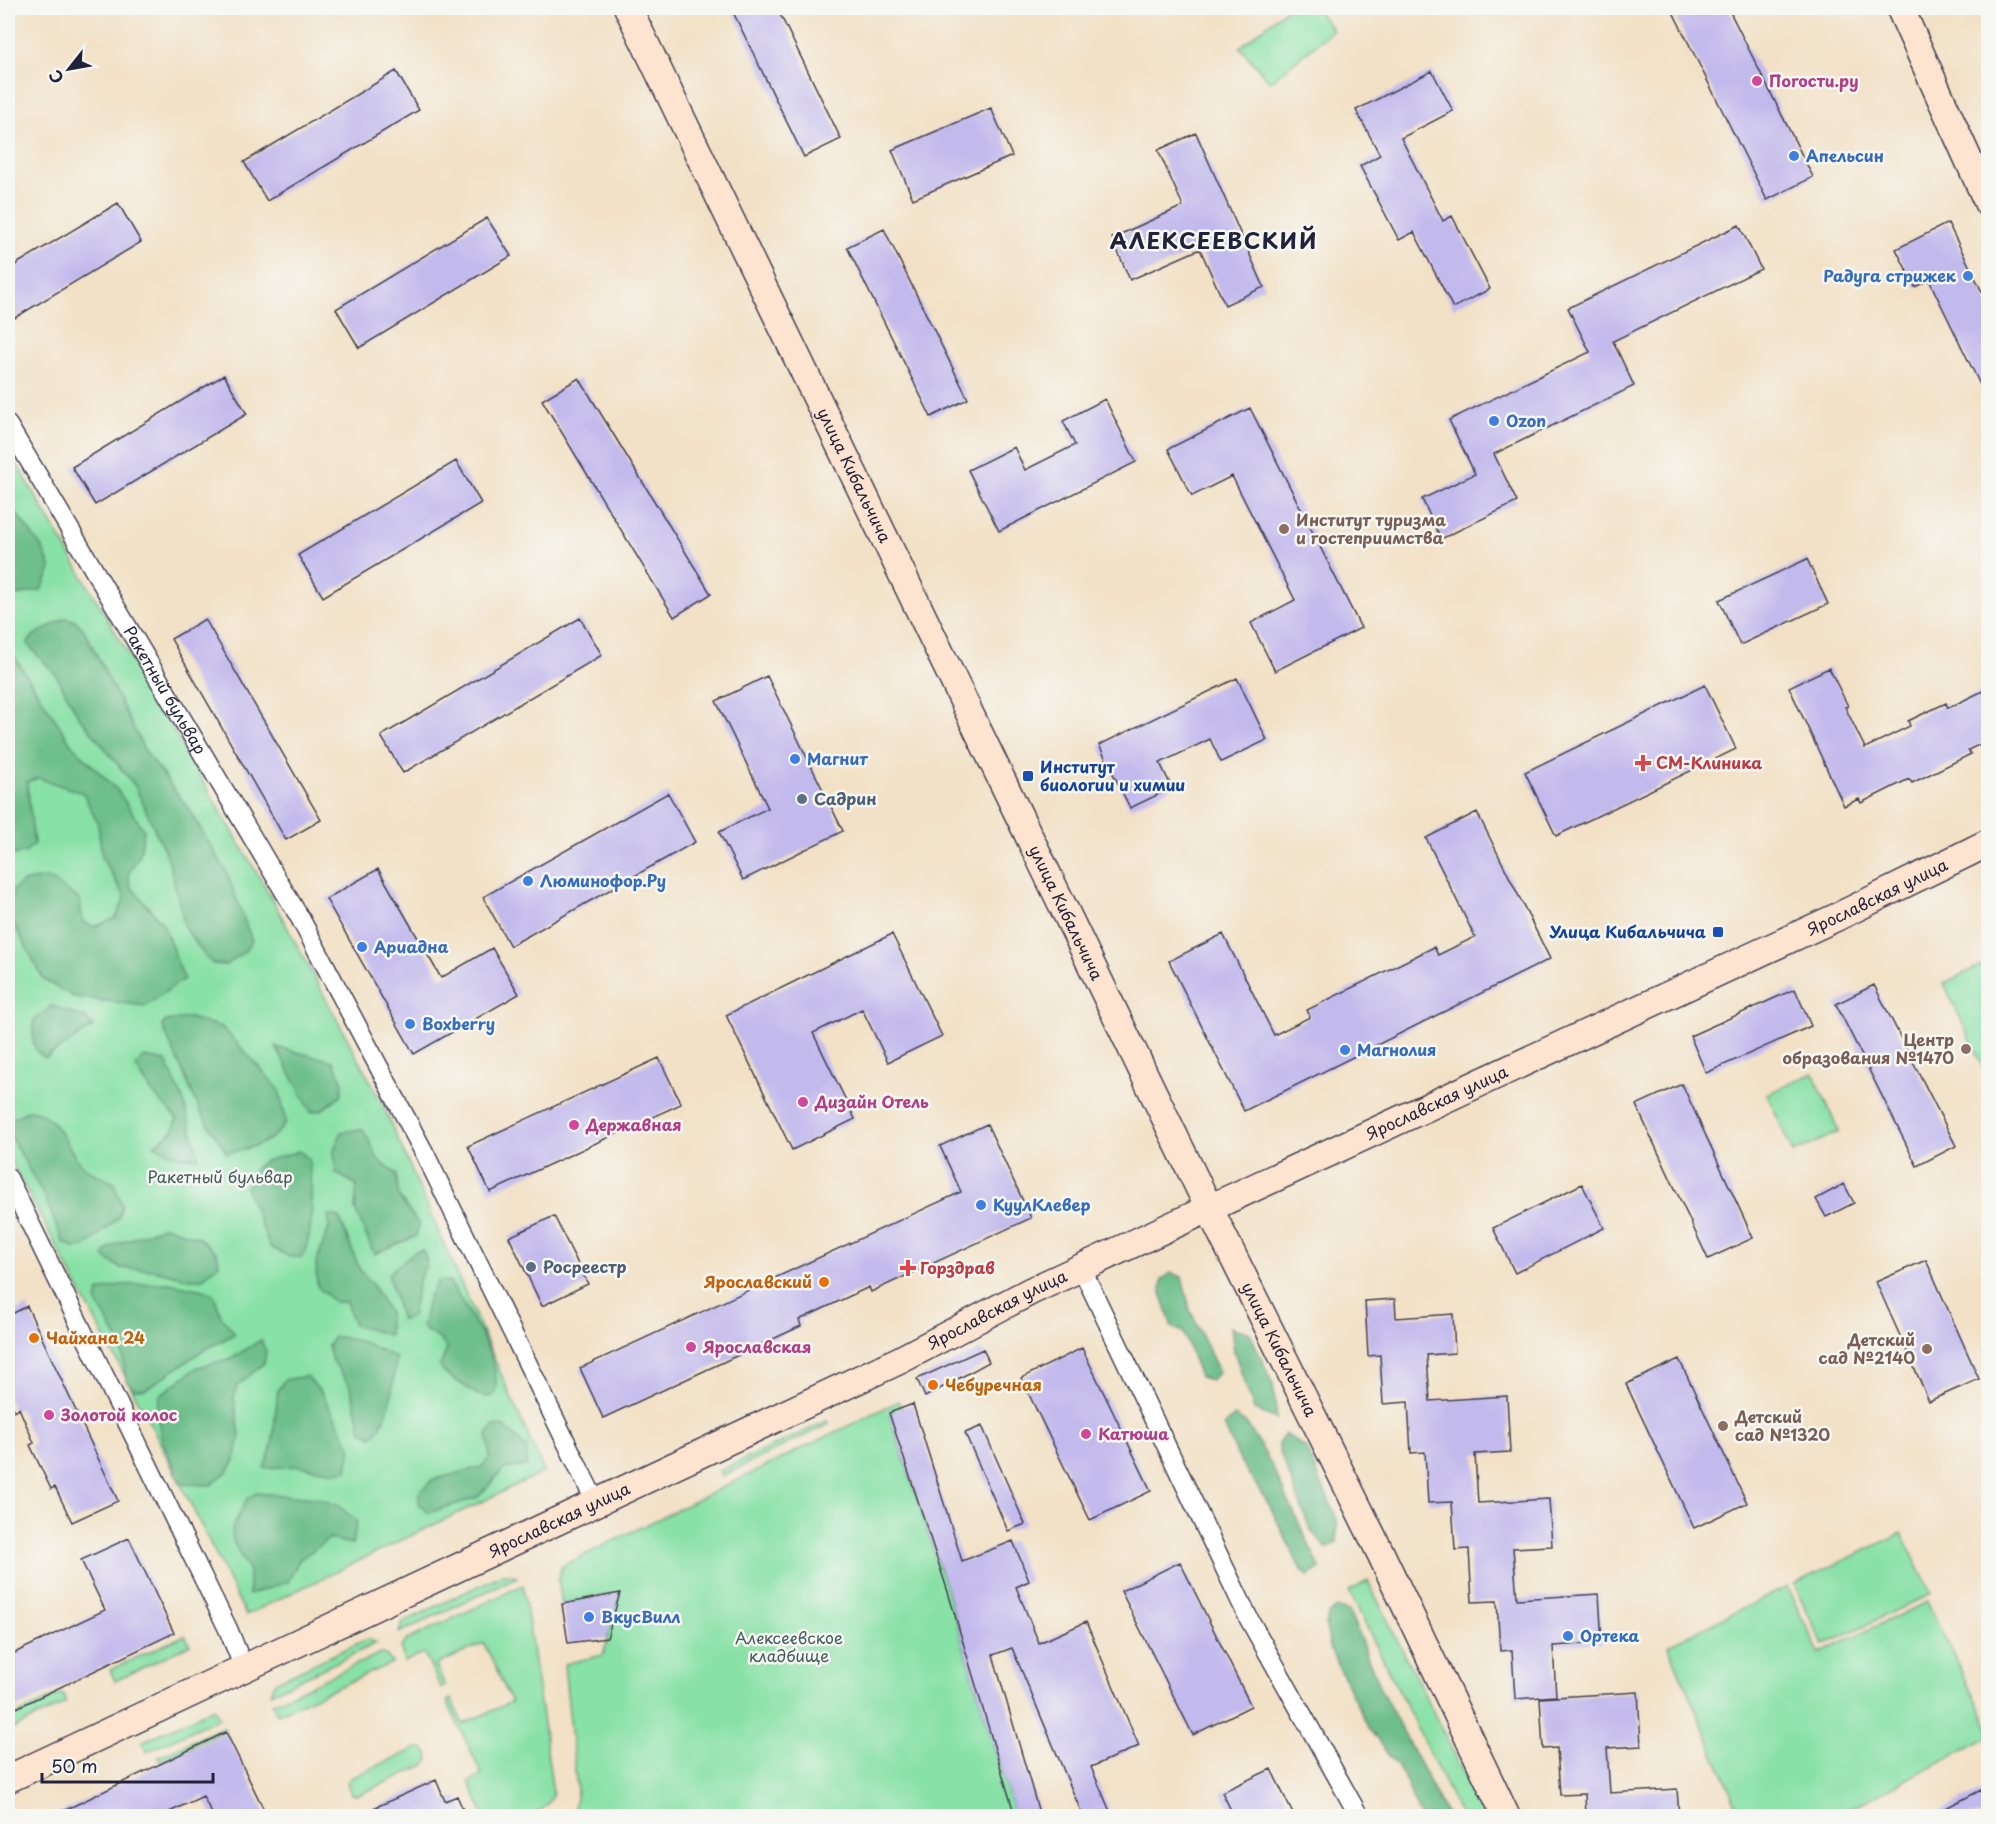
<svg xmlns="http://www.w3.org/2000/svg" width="1996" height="1824" font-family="'Playpen Sans',sans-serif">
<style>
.green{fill:#88e1a6;stroke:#558270;stroke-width:1.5}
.forest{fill:#6ebf8b;stroke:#487063;stroke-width:1.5}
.building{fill:#c2b9ec}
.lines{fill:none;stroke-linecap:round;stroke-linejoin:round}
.street-casing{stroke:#413f50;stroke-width:21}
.secondary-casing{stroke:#413f50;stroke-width:30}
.street{stroke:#fff;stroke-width:18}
.secondary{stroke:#fde4d1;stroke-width:27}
.hotel-dot{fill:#d1479c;stroke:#f6f6f2;stroke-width:2}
.shop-dot{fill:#3f7fe0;stroke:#f6f6f2;stroke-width:2}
.education-dot{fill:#8d6e63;stroke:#f6f6f2;stroke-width:2}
.health-dot{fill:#e0444e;stroke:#f6f6f2;stroke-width:2}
.transit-dot{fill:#1a4fb4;stroke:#f6f6f2;stroke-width:2}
.service-dot{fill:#5c6f8a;stroke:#f6f6f2;stroke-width:2}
.food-dot{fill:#e8710a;stroke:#f6f6f2;stroke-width:2}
.labels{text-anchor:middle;stroke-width:5;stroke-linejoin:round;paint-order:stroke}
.hotel-label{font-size:16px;font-weight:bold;fill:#b23c85;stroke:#f6f6f2;text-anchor:start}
.shop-label{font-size:16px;font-weight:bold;fill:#366cbe;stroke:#f6f6f2;text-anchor:start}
.street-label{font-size:16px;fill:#22223b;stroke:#f6f6f2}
.education-label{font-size:16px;font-weight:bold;fill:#785e54;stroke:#f6f6f2;text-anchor:start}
.health-label{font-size:16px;font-weight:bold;fill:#be3a42;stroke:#f6f6f2;text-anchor:start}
.transit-label{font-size:16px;font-weight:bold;fill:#164399;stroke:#f6f6f2;text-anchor:start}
.service-label{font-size:16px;font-weight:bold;fill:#4e5e75;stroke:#f6f6f2;text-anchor:start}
.park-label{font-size:16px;fill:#415b5b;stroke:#f6f6f2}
.food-label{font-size:16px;font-weight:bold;fill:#c56008;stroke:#f6f6f2;text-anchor:start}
.district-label{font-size:22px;font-weight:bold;letter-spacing:1.5px;fill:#22223b;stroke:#f6f6f2}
</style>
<rect width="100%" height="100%" fill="#f6f6f2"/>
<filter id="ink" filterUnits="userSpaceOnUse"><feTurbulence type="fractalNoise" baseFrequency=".0167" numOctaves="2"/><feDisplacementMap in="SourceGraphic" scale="12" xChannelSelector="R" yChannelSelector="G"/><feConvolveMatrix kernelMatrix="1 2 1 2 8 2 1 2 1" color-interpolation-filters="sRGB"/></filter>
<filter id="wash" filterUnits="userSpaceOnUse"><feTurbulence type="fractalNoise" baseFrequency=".008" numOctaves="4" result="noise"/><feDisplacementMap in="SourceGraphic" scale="24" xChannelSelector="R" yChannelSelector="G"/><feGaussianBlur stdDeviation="1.35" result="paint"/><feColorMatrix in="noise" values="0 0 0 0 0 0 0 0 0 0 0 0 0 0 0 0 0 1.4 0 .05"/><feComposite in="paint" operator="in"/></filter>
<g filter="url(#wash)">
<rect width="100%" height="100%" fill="#f2e1c6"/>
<path class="green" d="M1288,8H1315L1333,30L1270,82L1240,47Z
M8,449L271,897L382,1103L544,1472L246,1615L153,1429L8,1155Z
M1988,962V1078L1944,983Z
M1813,1073L1839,1132L1793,1153L1767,1094Z
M899,1401L902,1409L889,1414L945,1584L1015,1816H573L577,1790L564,1664L603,1655L620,1593L562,1604L558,1578L562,1566Z
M827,1421L829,1424L722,1476L719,1471Z
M1902,1533L1931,1594L1823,1645L1794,1584Z
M503,1574H510L517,1577L399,1633L401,1625L406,1621Z
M1368,1581L1485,1816H1461L1349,1591Z
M523,1585L553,1793C544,1823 510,1817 485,1816L469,1782L482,1775L447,1701L451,1699L463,1724L511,1702L484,1643L436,1665L445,1686L441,1688L424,1653L404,1662L401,1648L407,1640Z
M1787,1587L1819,1653L1927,1602L1988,1725V1737L1846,1811L1839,1816H1741L1668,1645Z
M185,1635L190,1645L115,1681L110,1670Z
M367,1639L377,1643L271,1693L273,1685L277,1681Z
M381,1653L387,1656L392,1663L277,1714L272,1703Z
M62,1693L66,1703L8,1731V1719Z
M214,1708L219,1718L146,1752L142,1742Z
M223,1727L225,1730L161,1762L158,1757Z
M417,1748H423L428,1753L429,1760L425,1765L358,1795L351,1794L347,1783L350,1778Z"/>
<path class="forest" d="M16,513L43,549L51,569L41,590L8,597V516Z
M65,618L76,621L84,630L145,751L188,808L226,871L252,941L245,951L226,965L213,964L205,956L185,928L169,861L135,786L78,715L56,675L27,644L34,635Z
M8,647L72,745L118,791L144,830L140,854L128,875L131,887L163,924L184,979L145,1006L74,997L44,980L8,913V894L25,881L48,878L79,899L83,922L94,927L116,918L125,897L102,858L98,824L83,793L38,778L27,782L34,844L25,853L8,855Z
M52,1006L86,1018L93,1027L45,1058C30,1048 33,1038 34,1020Z
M189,1018L222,1027L279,1089L286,1122C274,1143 249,1149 227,1153L201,1113L162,1025L166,1021Z
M276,1047L333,1061L343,1083L341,1095L322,1110L311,1112Z
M143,1057L166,1061L184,1102L199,1158L176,1156L154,1145L173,1131L177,1119L152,1092L136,1067Z
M30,1110C57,1114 65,1145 81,1164C88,1172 104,1178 114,1183L122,1205L119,1217L85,1247L74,1248L63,1242L45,1198L8,1132V1120Z
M363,1129L379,1161L396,1174L399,1197L419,1225L416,1236L374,1254L355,1209L357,1185L336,1173L334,1150L341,1132Z
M299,1151L309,1159C311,1188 316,1231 302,1257H290L270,1247L246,1188L256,1167L265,1161Z
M328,1215L339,1217L360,1270L372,1284L389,1313V1335L354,1325L346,1302H334L317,1286L316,1262L329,1228Z
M165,1226L199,1238L217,1253L219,1264L202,1279H190L155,1270L120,1268L103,1256L110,1247Z
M423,1250L427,1262L418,1283L412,1317L401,1320L388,1274L413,1253Z
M1171,1273L1182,1277L1190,1310L1219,1372L1211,1380L1200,1377L1183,1332L1172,1327L1161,1293L1162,1280Z
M438,1281H449C467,1312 503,1357 495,1394L490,1397L478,1395L443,1372L440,1366L447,1349C438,1333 428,1336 422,1326L429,1296Z
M168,1283L203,1290L214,1295L221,1316L235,1334L204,1350L146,1389H134L126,1380L121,1344L96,1301L98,1292L120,1285Z
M1231,1327L1250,1333L1273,1385L1277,1419L1254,1410L1234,1351Z
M334,1337C355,1336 378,1349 396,1358C393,1384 392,1418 372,1437L362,1431L350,1386L331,1358L328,1346Z
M261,1340L266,1351L264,1363L237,1386L234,1398L240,1435L235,1460L229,1470L211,1485L181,1484L162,1440L157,1406L160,1395L198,1367L232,1358Z
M307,1376L322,1394L351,1447L347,1470L335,1472L299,1466L264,1468L272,1446L278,1390L284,1380Z
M1235,1416L1247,1424L1270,1462L1320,1568L1308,1576L1299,1566L1270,1506L1240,1461L1224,1425Z
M493,1426L505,1427L527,1448V1466L504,1469L478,1497L429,1513L419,1505V1492L432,1480L481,1467L490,1458L487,1435Z
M1285,1434L1305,1447L1337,1519V1543L1327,1548L1311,1531L1281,1455L1278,1444Z
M256,1493L316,1498L339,1506L357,1522L352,1544L329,1539L299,1560L288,1582L249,1595V1571L233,1541L232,1529L247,1499Z
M1337,1608L1349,1611L1380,1688L1447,1816H1420L1403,1775L1368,1727L1331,1651L1326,1627L1328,1615Z"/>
<g id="blocks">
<path class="building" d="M731,8H777L841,139L804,157Z
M1671,8H1728L1813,177L1767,200Z
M396,71L419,110L267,201L244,162Z
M1432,71L1453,111L1401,138L1443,221L1452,216L1490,289L1453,308L1414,232L1399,240L1360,166L1380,155L1356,110Z
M991,108L1012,156L913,199L892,150Z
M1196,133L1264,287L1225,305L1200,249L1130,280L1112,238L1183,206L1158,150Z
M118,203L141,242L8,322V269Z
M487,218L511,256L359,348L336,309Z
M1948,223L1989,306V403L1929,280L1915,287L1896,249Z
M1739,225L1761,269L1613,341L1634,386L1494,454L1517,502L1441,539L1422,499L1475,474L1449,420L1590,352L1568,308Z
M884,229L968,399L931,417L847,247Z
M224,375L247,414L95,505L72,467Z
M579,378L711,594L674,617L542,400Z
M1105,399L1136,462L999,531L968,470L1014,447L1025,470L1075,445L1063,421Z
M1250,408L1361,628L1275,671L1251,623L1295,600L1232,476L1192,496L1168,449Z
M456,461L481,503L323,597L298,555Z
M1807,559L1828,604L1740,645L1719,600Z
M580,618L602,655L403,773L381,736Z
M205,619L321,820L286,840L171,639Z
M1829,668L1848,706L1845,707L1865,748L1910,726L1908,721L1946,703L1948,708L1989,688V740L1968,750L1971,754L1912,783L1909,779L1861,803L1859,799L1844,806L1789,687Z
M767,676L843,831L743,880L719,832L768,808L716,701Z
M1237,678L1267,740L1221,762L1210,739L1160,763L1172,788L1130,808L1099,745Z
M1705,685L1736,749L1556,836L1525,772Z
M668,793L695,842L510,946L483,897Z
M1477,812L1550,959L1244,1111L1169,961L1223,934L1274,1035L1310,1017L1307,1010L1434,947L1438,955L1475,937L1426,838Z
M378,869L441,978L492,948L519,994L414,1054L326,899Z
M892,934L942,1036L888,1062L862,1009L813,1033L855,1119L792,1150L726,1015Z
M1874,985L1956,1146L1917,1166L1836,1004Z
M1795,989L1811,1026L1706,1073L1690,1036Z
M659,1058L681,1104L490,1192L468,1146Z
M1682,1084L1753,1238L1708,1259L1636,1105Z
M987,1124L1031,1218L871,1292L869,1287L799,1320L801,1326L603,1418L580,1368L961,1192L940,1146Z
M1582,1184L1604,1228L1515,1273L1493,1228Z
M1844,1184L1854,1203L1826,1217L1816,1199Z
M554,1216L588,1284L542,1306L509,1237Z
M1926,1260L1979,1379L1929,1401L1876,1282Z
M1395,1299L1396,1318L1453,1314L1455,1353L1427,1355L1430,1401L1507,1396L1510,1452L1475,1454L1478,1503L1549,1499L1552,1546L1513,1548L1517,1599L1599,1594L1602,1643L1553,1646L1556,1696L1515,1699L1512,1650L1500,1651L1497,1601L1472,1602L1469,1549L1455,1550L1452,1502L1428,1503L1425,1452L1411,1453L1408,1402L1383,1404L1380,1355L1368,1356L1365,1301Z
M27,1306L118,1501L72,1522L55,1487L51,1489L30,1445L34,1443L19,1408L14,1411L8,1399V1316Z
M1082,1348L1151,1491L1090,1520L1021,1378Z
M983,1349L989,1362L925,1397L917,1379Z
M1679,1359L1747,1503L1694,1528L1626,1384Z
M913,1404L962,1561L1013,1541L1029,1581L1016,1587L1039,1643L1086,1622L1139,1746L1091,1767L1112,1816H1083L1012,1648L993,1655L1040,1816H1015L948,1592L889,1413Z
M982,1426L1025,1524L1008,1531L965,1433Z
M129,1538L174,1633L8,1712V1656L105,1610L81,1560Z
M1180,1562L1251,1706L1193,1735L1121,1591Z
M620,1593L607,1638L568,1643L562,1604Z
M1638,1692L1641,1746L1607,1748L1610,1793L1677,1789L1679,1816H1586L1585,1794L1560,1795L1557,1748L1543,1749L1540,1698Z
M226,1732L267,1816H213L203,1796L161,1816H53Z
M1271,1769L1294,1816H1234L1222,1792Z
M436,1780L445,1801L457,1796L466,1816H356Z
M1981,1790L1989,1805V1816H1930Z"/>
</g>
</g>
<g filter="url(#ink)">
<use href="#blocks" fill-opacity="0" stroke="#413f50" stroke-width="1.5"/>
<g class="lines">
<g class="street-casing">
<g id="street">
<path id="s1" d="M8,425L300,918L426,1156L596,1503"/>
<path d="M8,1178L228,1629L244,1668"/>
<path d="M1081,1267L1249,1619L1359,1816"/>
</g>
</g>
<g class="secondary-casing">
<g id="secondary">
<path id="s2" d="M628,8L1209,1208L1379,1550L1506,1816"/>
<path d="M1900,8L1988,203"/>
<path id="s3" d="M8,1779L900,1360L1031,1291L1837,917L1988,843"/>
</g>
</g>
<use href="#street" class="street"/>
<use href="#secondary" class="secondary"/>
</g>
</g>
<g class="hotel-dot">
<circle cx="1757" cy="81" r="6"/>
<circle cx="803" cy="1102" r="6"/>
<circle cx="574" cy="1125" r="6"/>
<circle cx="691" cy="1347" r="6"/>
<circle cx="49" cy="1415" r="6"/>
<circle cx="1086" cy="1434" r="6"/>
</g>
<g class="shop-dot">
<circle cx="1794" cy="156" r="6"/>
<circle cx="1968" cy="276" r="6"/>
<circle cx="1494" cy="421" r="6"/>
<circle cx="795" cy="759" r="6"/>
<circle cx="528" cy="881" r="6"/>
<circle cx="362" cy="947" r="6"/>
<circle cx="410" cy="1024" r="6"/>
<circle cx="1345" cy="1050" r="6"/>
<circle cx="981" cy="1205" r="6"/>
<circle cx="589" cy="1617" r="6"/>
<circle cx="1568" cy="1636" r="6"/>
</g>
<g class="education-dot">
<circle cx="1284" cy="529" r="6"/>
<circle cx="1966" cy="1049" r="6"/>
<circle cx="1927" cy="1349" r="6"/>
<circle cx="1723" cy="1426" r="6"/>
</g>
<g class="health-dot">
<path d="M1640 754h6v6h6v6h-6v6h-6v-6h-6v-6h6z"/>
<path d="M905 1259h6v6h6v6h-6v6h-6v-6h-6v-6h6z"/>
</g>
<g class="transit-dot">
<rect x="1022" y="770" width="12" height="12" rx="3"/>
<rect x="1712" y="926" width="12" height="12" rx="3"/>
</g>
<g class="service-dot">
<circle cx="802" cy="799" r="6"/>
<circle cx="531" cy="1267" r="6"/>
</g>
<g class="food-dot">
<circle cx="824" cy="1282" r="6"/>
<circle cx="34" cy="1338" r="6"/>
<circle cx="933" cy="1385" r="6"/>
</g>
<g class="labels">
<g class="hotel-label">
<text x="1769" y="87">Погости.ру</text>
<text x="815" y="1108">Дизайн Отель</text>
<text x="586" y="1131">Державная</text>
<text x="703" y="1353">Ярославская</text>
<text x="61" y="1421">Золотой колос</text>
<text x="1098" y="1440">Катюша</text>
</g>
<g class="shop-label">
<text x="1806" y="162">Апельсин</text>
<text x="1956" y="282" text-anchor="end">Радуга стрижек</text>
<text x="1506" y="427">Ozon</text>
<text x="807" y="765">Магнит</text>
<text x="540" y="887">Люминофор.Ру</text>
<text x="374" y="953">Ариадна</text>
<text x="422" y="1030">Boxberry</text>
<text x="1357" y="1056">Магнолия</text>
<text x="993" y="1211">КуулКлевер</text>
<text x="601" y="1623">ВкусВилл</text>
<text x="1580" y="1642">Ортека</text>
</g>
<g class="street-label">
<text dy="6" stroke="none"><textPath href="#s2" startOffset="519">улица Кибальчича</textPath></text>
<text dy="6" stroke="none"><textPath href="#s1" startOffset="308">Ракетный бульвар</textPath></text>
<text dy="6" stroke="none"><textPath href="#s3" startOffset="2067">Ярославская улица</textPath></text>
<text dy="6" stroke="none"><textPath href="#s2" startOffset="1005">улица Кибальчича</textPath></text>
<text dy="6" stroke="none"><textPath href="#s3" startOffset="1581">Ярославская улица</textPath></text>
<text dy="6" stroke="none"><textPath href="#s3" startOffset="1095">Ярославская улица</textPath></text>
<text dy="6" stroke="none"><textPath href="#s2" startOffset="1491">улица Кибальчича</textPath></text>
<text dy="6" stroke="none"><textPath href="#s3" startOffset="609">Ярославская улица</textPath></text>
</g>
<g class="education-label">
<text x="1296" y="526">Институт туризма<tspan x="1296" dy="18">и гостеприимства</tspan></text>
<text x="1954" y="1046" text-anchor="end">Центр<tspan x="1954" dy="18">образования №1470</tspan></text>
<text x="1915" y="1346" text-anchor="end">Детский<tspan x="1915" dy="18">сад №2140</tspan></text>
<text x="1735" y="1423">Детский<tspan x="1735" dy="18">сад №1320</tspan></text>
</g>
<g class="health-label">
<text x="1656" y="769">СМ-Клиника</text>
<text x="920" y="1274">Горздрав</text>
</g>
<g class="transit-label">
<text x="1040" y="773">Институт<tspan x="1040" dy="18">биологии и химии</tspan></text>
<text x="1706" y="938" text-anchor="end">Улица Кибальчича</text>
</g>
<g class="service-label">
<text x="814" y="805">Садрин</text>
<text x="543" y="1273">Росреестр</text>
</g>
<g class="park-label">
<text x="220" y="1183">Ракетный бульвар</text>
<text x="789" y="1644">Алексеевское<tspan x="789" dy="18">кладбище</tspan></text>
</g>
<g class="food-label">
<text x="812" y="1288" text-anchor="end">Ярославский</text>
<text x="46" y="1344">Чайхана 24</text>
<text x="945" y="1391">Чебуречная</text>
</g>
<g class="district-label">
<text x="1214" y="249">АЛЕКСЕЕВСКИЙ</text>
</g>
</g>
<rect width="1996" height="1824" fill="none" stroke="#f6f6f2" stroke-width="30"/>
<g transform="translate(69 69) rotate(239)" stroke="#f6f6f2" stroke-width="4.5" paint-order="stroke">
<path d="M0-4.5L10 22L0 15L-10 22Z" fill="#22223b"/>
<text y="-9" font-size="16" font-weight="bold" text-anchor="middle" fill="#22223b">С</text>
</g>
<path d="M42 1773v9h171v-9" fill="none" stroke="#22223b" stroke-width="3"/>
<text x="51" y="1773" font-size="18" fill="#22223b" stroke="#f6f6f2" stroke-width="4.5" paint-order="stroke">50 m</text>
</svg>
